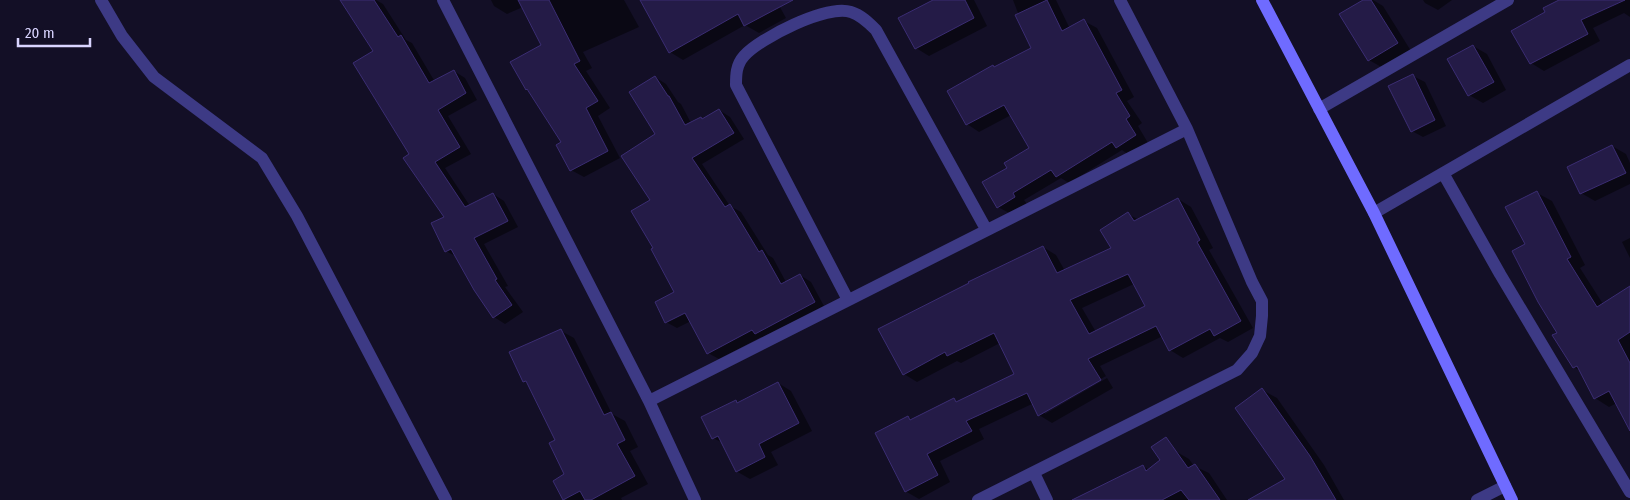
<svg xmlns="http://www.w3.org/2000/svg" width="1630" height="500" font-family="'Fira Sans Condensed',sans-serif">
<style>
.shadow{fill:#0007;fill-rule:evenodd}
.building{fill:#241b47;stroke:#3b2d73;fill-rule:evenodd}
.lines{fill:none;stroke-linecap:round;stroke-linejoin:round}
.street{stroke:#3d3a85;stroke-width:12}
.secondary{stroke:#6f6bff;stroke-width:12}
</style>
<rect width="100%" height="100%" fill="#130f26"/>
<path class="shadow" d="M368,0H376L383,4L406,40L412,43L435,82L454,71L465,78L477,100L448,116L471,154L445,168L470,206L493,194L504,201L518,227L484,244L508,286L505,287L523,312L505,324L494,317L457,257L446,251L445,218L410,154L375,52Z
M491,0H624L639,27L583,52L592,68L586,71L610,108L598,116L620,158L584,177L571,170L563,142L530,92L527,90L511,63L543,45L523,7L507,14L494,6Z
M646,0H776L786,18L759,33L745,25L683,60L670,52Z
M936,0H974L987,26L929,56L916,48Z
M1013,0H1056L1070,29L1084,21L1097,28L1134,97L1127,101L1142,123L1138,126L1148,143L1129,155L1122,150L1069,183L1061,178L1024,200L1027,204L1011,214L998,207L1008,168L1031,149L1011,115L979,132L967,124L996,68L1032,49Z
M1365,0H1373L1383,6L1411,51L1383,68L1369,60Z
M1423,0H1452L1438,10L1425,3Z
M1563,0H1630V17L1624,13L1593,28L1600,41L1544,71L1531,63L1547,13Z
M1473,46L1487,54L1506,90L1483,103L1469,95Z
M1413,76L1425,82L1446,126L1423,137L1412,131Z
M655,77L666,84L678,102L681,104L691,123L701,118L704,120L719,110L730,117L744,139L702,164L730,206L741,212L768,255L773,258L786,282L800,275L811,282L825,308L767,340L761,337L719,359L708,353L691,321L677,328L666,322L676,293L654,248L652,200L657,134Z
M1612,146L1626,154L1630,163V184L1595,201L1581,193Z
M1537,193L1552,201L1585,265L1580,268L1603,304L1630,287V428L1617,403L1609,407L1595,398L1580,371L1574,367L1558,333L1527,245Z
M1178,199L1191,207L1213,248L1209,250L1253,328L1228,342L1220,338L1183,358L1170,350L1163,336L1100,366L1113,388L1052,423L1039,415L1034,403L979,429L984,439L940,461L950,482L919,499L905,491L908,417L913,420L954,400L958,402L1016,375L1000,343L961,363L957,361L917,382L904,374L1043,247L1056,255L1065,271L1113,249L1128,214L1139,220ZM1134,284L1147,306L1096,332L1082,308ZM1106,376L1107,378L1045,414V411Z
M1630,238V258L1622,242Z
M561,331L574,338L612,414L625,421L638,447L630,451L648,484L621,498L622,500H567L564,499L566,475L556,440L529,385L524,381Z
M778,383L791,391L812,431L771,452L778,465L750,479L736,471L723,443L713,438L736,401L739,403Z
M1262,390L1277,398L1324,465L1344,500H1251L1287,479Z
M1175,451L1189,459L1194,466L1209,473L1227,500H1077L1143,466L1149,470Z"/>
<path class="building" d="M340,0H374L398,37L401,35L429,83L454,70L466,93L438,110L460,147L435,162L465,207L493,193L508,221L474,238L497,279L495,280L512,305L493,318L474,290L451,249L445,252L431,223L444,217L403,158L409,154L353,63L373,51Z
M518,0H549L580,61L574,64L598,101L586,108L608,151L570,171L556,145L561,142L527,89L526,90L510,62L541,45Z
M640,0H793L744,26L738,14L669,53Z
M933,0H965L974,18L915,49L898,18Z
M1047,0L1062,31L1084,19L1122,90L1116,93L1130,116L1126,119L1136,135L1116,148L1112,142L1056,177L1051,170L1013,193L1015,197L997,208L982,182L1007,168L1004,163L1029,148L1004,105L966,125L947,91L993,65L994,67L1031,48L1015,15Z
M1363,0H1371L1398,43L1368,61L1339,14Z
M1559,0H1625L1581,20L1588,34L1530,64L1511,31L1545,12L1543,8Z
M1473,45L1494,82L1468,96L1447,59Z
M1413,74L1435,120L1411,132L1388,86Z
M655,76L668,96H669L685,125L701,117L702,119L719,109L734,133L692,158L725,207L730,204L759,252L762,250L781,284L800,274L815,302L755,334L752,330L707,354L685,313L665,323L655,302L674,292L651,249L653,248L631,211L650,200L621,156L655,134L629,92Z
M1612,145L1626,173L1580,194L1567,167Z
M1537,191L1571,257L1567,259L1597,307L1630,286V332L1618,340L1630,363V431L1609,391L1594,399L1577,366L1573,368L1552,335L1557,333L1538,302L1512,251L1525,244L1505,207Z
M1178,198L1200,240L1197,242L1241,321L1214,336L1210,329L1169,351L1156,326L1088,359L1101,380L1038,416L1027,393L966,421L972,431L927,454L938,475L905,492L875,433L908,416L910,420L954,398L956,402L1014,374L994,333L947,356L945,352L903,375L878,329L969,283L968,282L1043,246L1057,273L1111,248L1100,230L1128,212L1134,221ZM1128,274L1145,306L1089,334L1070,300Z
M561,329L604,415L611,412L625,440L617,444L635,476L591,500H585L580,491L563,500L553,481L564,474L549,443L555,440L526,381L523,382L509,352Z
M778,382L799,423L759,444L765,457L736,472L718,436L712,439L701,417L736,400L737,403Z
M1262,388L1310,456L1336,500H1248L1285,479L1235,408Z
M1166,437L1188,468L1195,464L1220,500H1189L1181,490L1162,500H1072L1143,465L1146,471L1160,460L1151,447Z"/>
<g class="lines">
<path class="street" d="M101,0L122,36L154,77L262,158L297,216L446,500
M443,0L649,401L695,500
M1319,109L1508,0
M1443,173L1500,274L1630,492
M1374,213L1630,65
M848,300L736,85C736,75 736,65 744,56C760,38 827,4 851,12C861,15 869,23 876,30L986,229
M649,401L1187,129
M1034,473L1047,500
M978,500L1237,370L1252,353L1260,336L1262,316V301L1252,282L1187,129L1120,0
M1477,500L1505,486"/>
<path class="secondary" d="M1262,0L1374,213L1512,500"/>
</g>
<path d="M18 38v8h72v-8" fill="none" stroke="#d9d4ff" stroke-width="2.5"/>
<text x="25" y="38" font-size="15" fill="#d9d4ff" stroke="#130f26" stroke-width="4" paint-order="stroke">20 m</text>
</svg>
